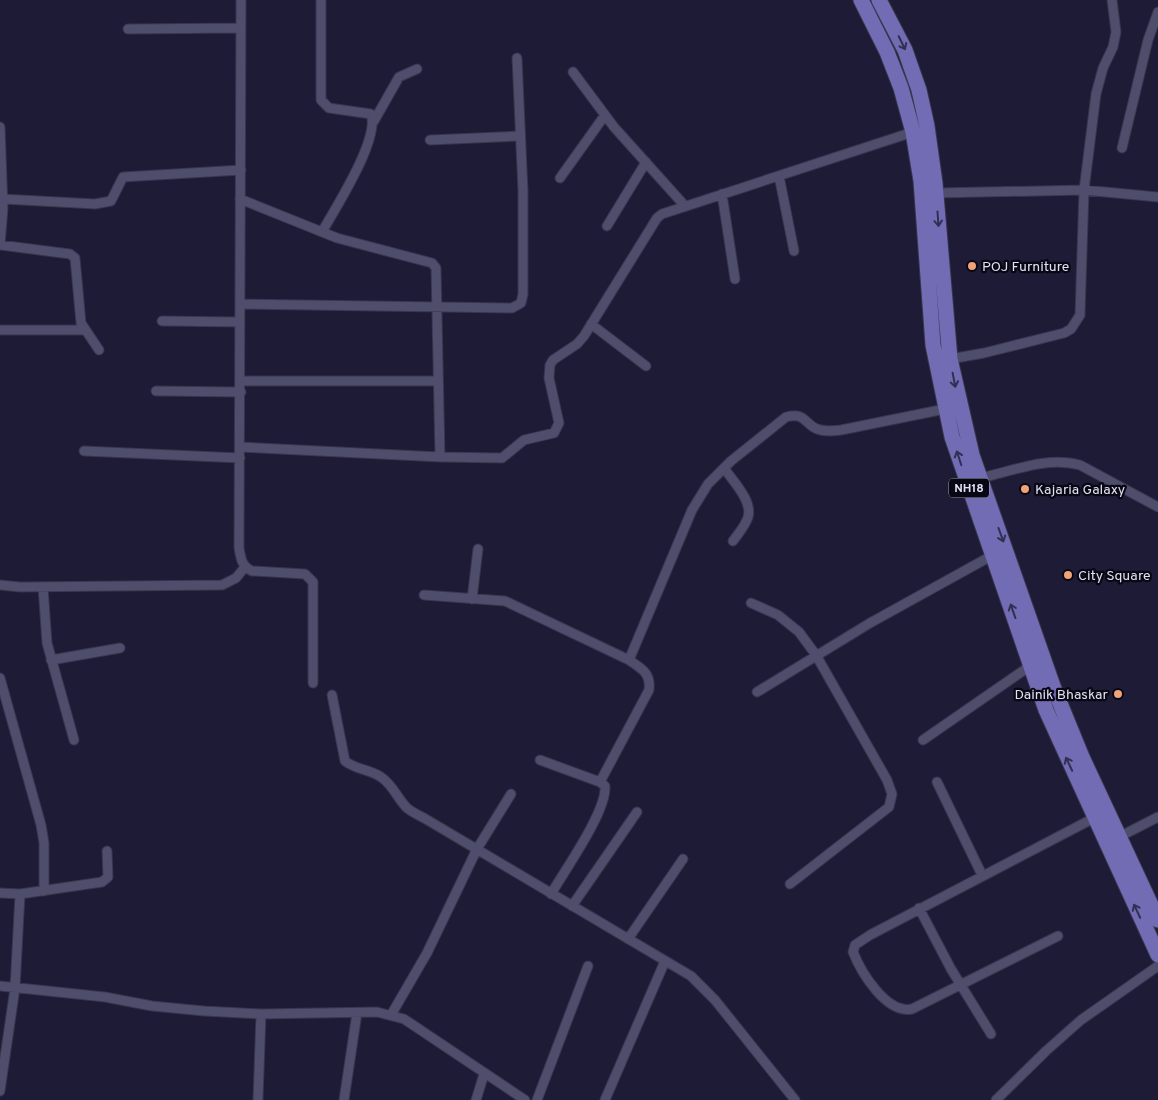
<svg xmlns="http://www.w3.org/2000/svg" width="1158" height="1100" font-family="Overpass,sans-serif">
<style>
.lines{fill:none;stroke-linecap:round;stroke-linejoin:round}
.minor-casing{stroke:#38354c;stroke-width:11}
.trunk-casing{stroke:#38354c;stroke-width:17}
.minor{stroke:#4e4d6b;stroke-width:9}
.trunk{stroke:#716cb4;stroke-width:15}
.oneway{stroke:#322f53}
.poi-dot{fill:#efa377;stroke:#080713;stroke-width:2}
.labels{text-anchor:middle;stroke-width:4.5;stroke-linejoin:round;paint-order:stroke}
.shield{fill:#080713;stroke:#a0a0b0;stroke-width:1}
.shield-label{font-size:12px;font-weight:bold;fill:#e1e1f4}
.poi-label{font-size:14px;fill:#e1e1f4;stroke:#080713;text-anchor:start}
</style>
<rect width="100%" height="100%" fill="#1d1b35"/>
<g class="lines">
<g class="minor-casing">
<path id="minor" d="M241,0L239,548C241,560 242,566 252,571L305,574L313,582V683
M321,0V100L329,108L371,114C380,139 336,207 322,232
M128,29L241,28
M573,72L614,127L685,206
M374,121L399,77L417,69
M0,127L3,208L0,245L70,254L75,258L81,323L99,350
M430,140L520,136
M1122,148L1148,40L1158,12
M779,176L794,251
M560,178L605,115
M936,193L1084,190L1158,197
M722,194L735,279
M3,199L95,204L111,201L123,177L241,170
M240,199L337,238L432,263L436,268L440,457
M607,226L646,162
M240,304L512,308L521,303L523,294V191L517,58
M162,321L240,322
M591,324L646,366
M0,330H85
M950,359L984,353L1064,333L1071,329L1080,315L1084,190L1096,94L1103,68L1113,47L1116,32L1112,0
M241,381H437
M156,391L241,392
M240,447L440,457L502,458L524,440L554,433L559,423L549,378L550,365L553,360L577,344L584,336L657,218L662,214L913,132
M84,451L240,458
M724,468C732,480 753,501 748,517C746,525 738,534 733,541
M981,478C1012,471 1048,456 1080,465L1158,507
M0,585L20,587L222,585L236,578L245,567
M43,587L47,643L74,740
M424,595L505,601L629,660C642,669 651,673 649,690L600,782
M472,599L478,549
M751,603L778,615L799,632L816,655L887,780L892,794L889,807L790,884
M51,660L120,648
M629,660L692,510L708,484L731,461L786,417C806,412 803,423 817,429C825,432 833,431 841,430L945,409
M0,678L41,825L44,843V891
M757,692L870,623L993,555
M332,695L345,761C356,770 370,769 381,777C393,785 397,798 407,808C412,812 418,815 424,818L691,976L715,1000L795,1100
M923,740L1030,666
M540,760L600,782L605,786C607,811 565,870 551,894
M937,782L982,875
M1119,837L1158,817
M0,893L20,894L102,882L108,877L107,851
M572,906L637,812
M919,908L951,969L991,1034
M1058,936L912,1009C886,1014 861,972 853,952L855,945L870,935L1094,818
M628,939L683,859
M0,986L105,997L152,1006L204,1011L261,1014L377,1012L404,1019L525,1100
M391,1015L427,953L477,849L511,794
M0,1091L15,988L20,894
M258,1100L261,1014
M344,1100L357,1013
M476,1100L484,1074
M537,1100L588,966
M605,1100L665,961
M996,1100L1046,1051L1081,1020L1158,966"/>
</g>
<g class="trunk-casing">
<path id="trunk" d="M861,0L887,52L901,88L913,132L921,181L933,345L952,437L1046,710L1158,955
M879,0L905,50L919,90L927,126L935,183L950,359L972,455L1053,686L1082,757L1158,920"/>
</g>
<use href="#minor" class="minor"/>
<use href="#trunk" class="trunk"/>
</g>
<defs><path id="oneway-shaft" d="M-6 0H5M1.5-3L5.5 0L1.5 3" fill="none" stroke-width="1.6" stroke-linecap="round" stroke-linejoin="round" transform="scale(1.25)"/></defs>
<g class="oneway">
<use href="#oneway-shaft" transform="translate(902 43) rotate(64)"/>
<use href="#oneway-shaft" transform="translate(938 219) rotate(86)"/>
<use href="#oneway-shaft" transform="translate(954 380) rotate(79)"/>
<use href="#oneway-shaft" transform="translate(959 458) rotate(-108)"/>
<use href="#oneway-shaft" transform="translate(1001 535) rotate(70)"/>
<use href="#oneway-shaft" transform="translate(1013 611) rotate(-109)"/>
<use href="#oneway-shaft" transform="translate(1069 764) rotate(-115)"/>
<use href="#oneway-shaft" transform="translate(1137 911) rotate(-115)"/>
</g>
<g class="poi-dot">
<circle cx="972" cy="266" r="5"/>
<circle cx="1025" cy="489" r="5"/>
<circle cx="1068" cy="575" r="5"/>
<circle cx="1118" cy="694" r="5"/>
</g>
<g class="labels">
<rect class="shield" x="949" y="478.5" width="40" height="19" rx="4"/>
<g class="shield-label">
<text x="969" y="492">NH18</text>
</g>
<g class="poi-label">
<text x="982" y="271">POJ Furniture</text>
<text x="1035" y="494">Kajaria Galaxy</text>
<text x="1078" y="580">City Square</text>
<text x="1108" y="699" text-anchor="end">Dainik Bhaskar</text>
</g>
</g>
</svg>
